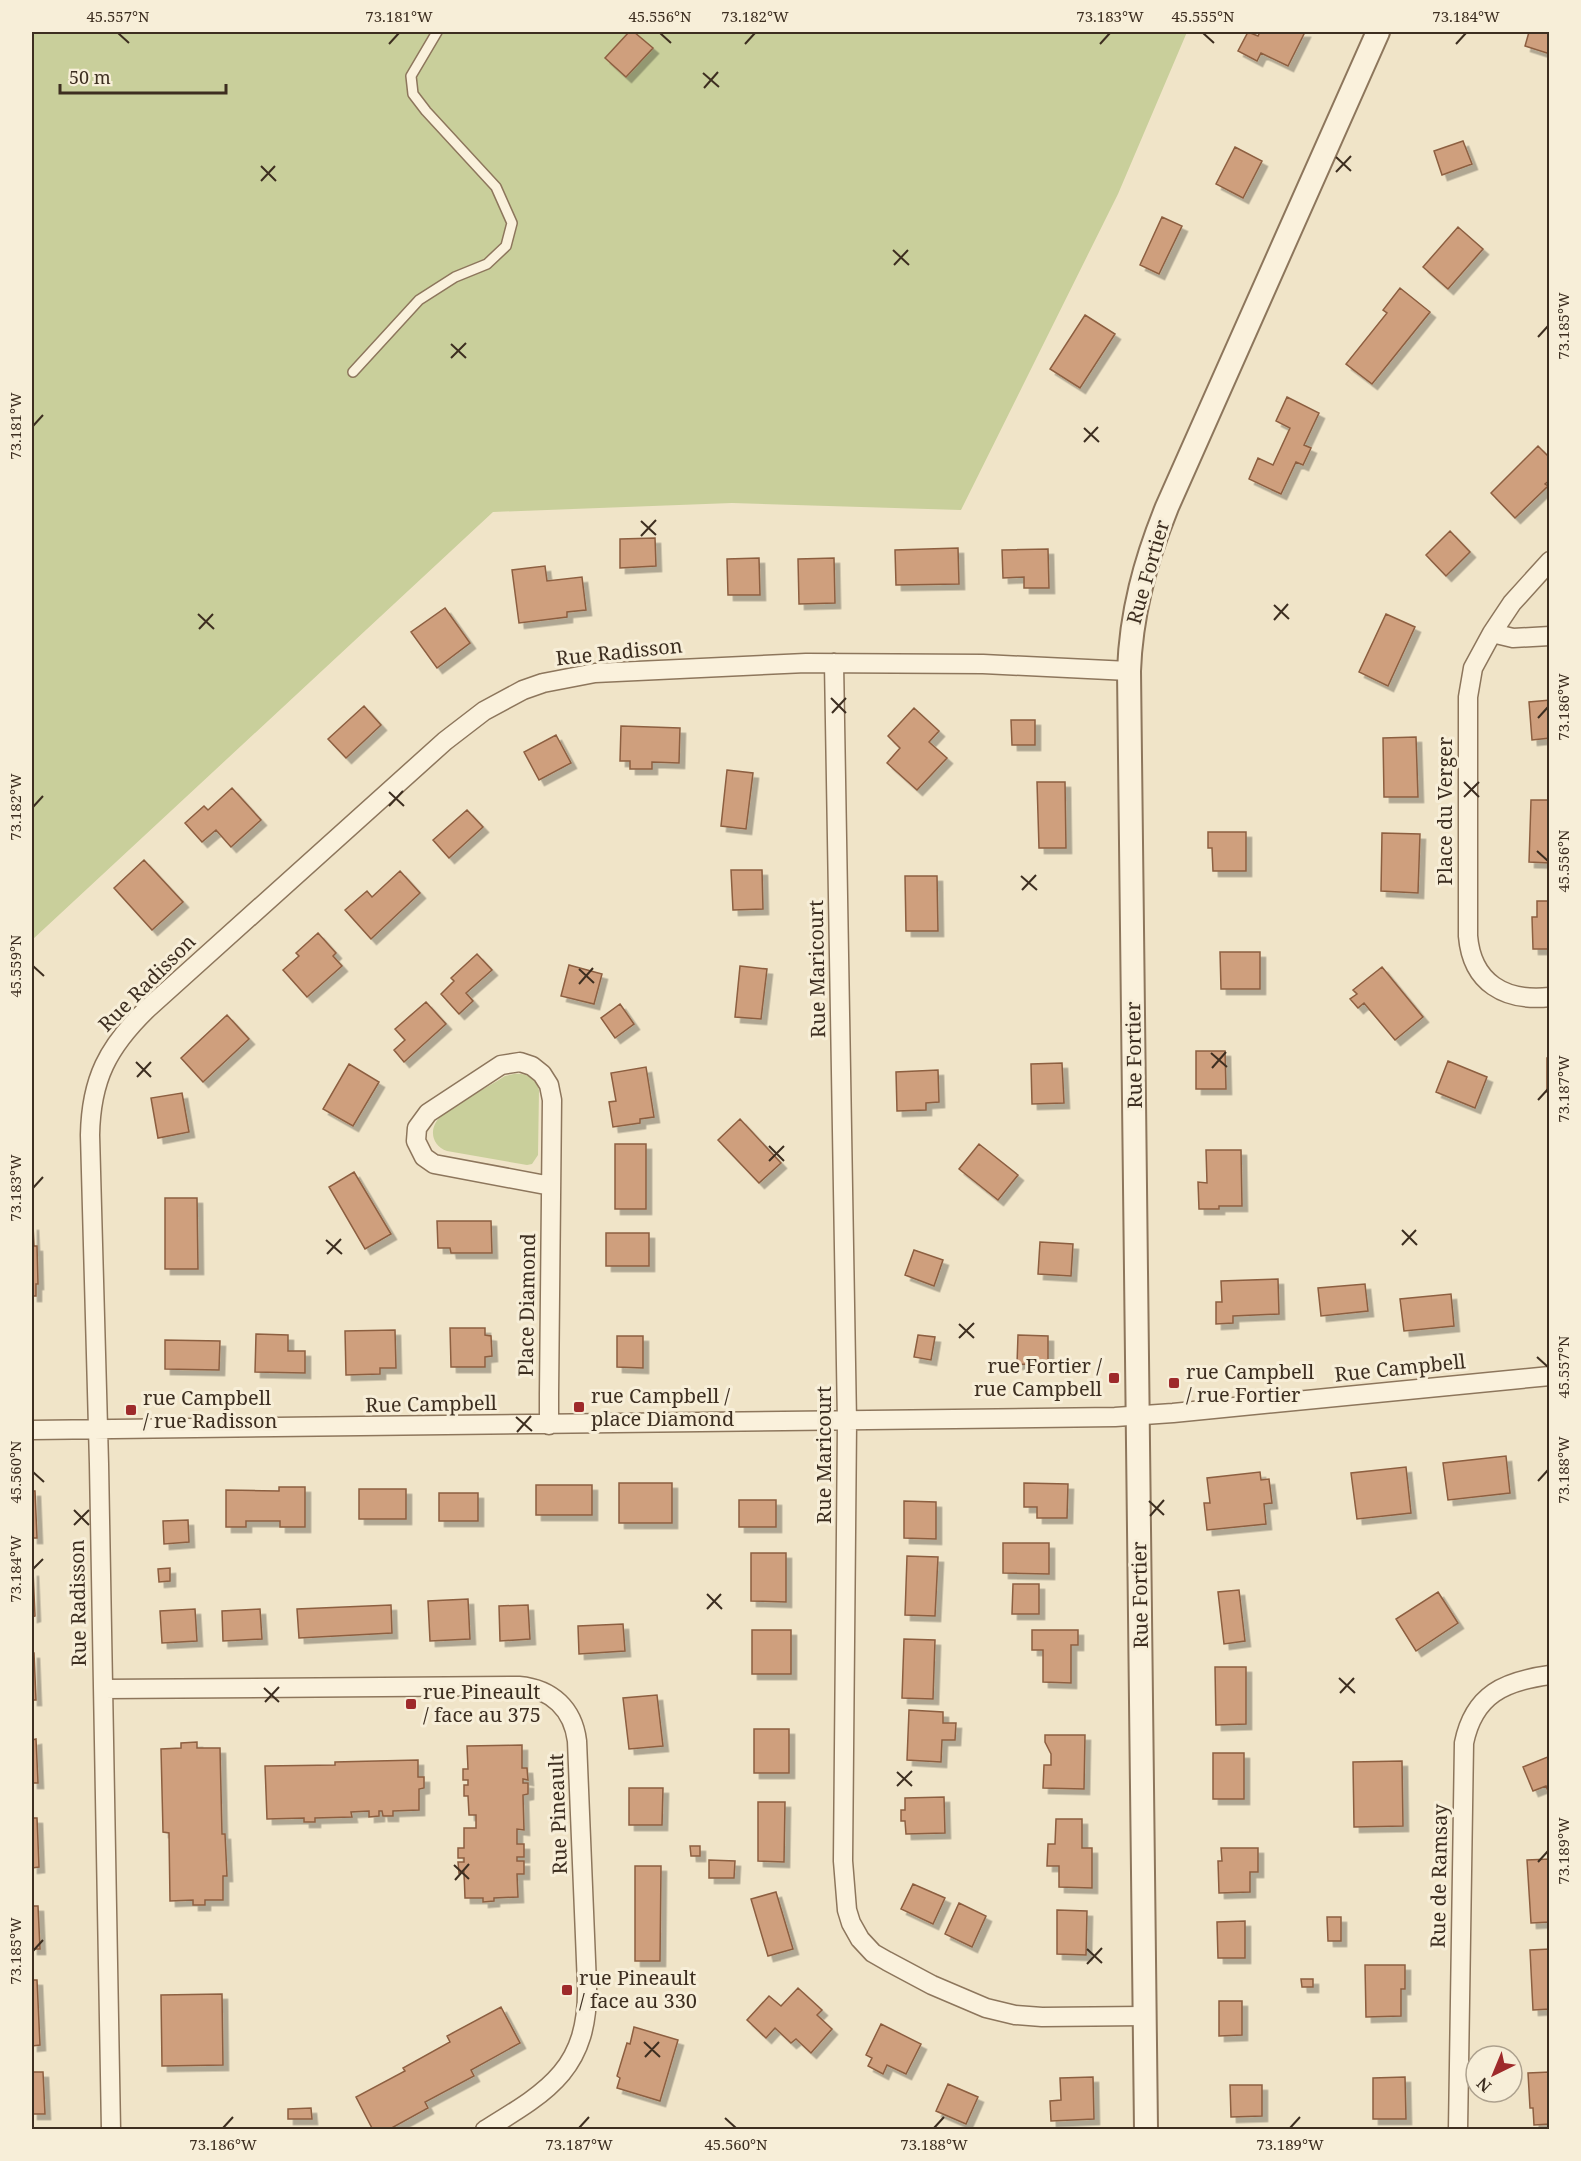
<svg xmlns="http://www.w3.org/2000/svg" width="1581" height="2161" font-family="'Noto Serif',serif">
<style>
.green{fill:#c9cf9b}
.building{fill:#cf9f7d;stroke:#8d5f41;stroke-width:1.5;filter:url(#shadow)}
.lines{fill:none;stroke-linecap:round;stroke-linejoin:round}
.service-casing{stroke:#8d765c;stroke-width:12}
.minor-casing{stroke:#8d765c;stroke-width:21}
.tertiary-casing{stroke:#8d765c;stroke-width:26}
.service{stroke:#faf1dc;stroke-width:9}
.minor{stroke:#faf1dc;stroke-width:18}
.tertiary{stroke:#faf1dc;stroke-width:22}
.ticks{fill:none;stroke:#3d2e20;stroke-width:2}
.poi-dot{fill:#9e2a2b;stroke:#f7eed8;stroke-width:2}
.labels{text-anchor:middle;stroke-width:6;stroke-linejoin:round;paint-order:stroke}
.street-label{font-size:20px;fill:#3d2e20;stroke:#f7eed8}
.poi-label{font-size:20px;fill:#3d2e20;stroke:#f7eed8;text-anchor:start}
.neatline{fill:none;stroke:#3d2e20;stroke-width:2}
.ticks-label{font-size:15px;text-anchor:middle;fill:#3d2e20}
</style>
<defs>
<filter id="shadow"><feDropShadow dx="5.5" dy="5.5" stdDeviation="0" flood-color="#0004"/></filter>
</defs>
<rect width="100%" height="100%" fill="#f0e4c8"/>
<path class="green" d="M32,32H1187L1118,194L961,510L732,503L493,512L32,940Z
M514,1074C526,1073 535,1077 539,1090L538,1155L532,1164L527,1165L447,1151C432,1146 428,1129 440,1117C456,1103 487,1088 505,1076Z"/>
<path class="building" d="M629,32H634L653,48L626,77L605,58Z
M1248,32L1258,36L1260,32H1305L1288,66L1261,53L1257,61L1238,51Z
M1529,32H1550V54L1525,46Z
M1463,141L1472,164L1442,175L1434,151Z
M1235,147L1262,161L1243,198L1216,184Z
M1162,217L1182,226L1159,274L1140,265Z
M1458,227L1483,249L1448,289L1423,267Z
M1400,288L1430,312L1372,384L1346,364L1387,313L1383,310Z
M1085,315L1115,334L1080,388L1050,369Z
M1287,397L1319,413L1304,445L1311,448L1303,465L1296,462L1281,494L1249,479L1258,458L1273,465L1290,428L1276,421Z
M1538,446L1550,458V480L1545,484L1548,486L1515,518L1491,493Z
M1450,531L1470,552L1446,576L1426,555Z
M655,538L656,566L620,568V539Z
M958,548L959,584L896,585L895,550Z
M1048,549L1049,588H1024V577L1003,578L1002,550Z
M759,558L760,595H728L727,559Z
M834,558L835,603L799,604L798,559Z
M545,566L547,581L582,577L586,610L567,612V617L519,623L512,570Z
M445,608L470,643L437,668L411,632Z
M1386,614L1415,627L1388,686L1359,672Z
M1550,700V738L1532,740L1529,702Z
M364,706L381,725L346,758L328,739Z
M914,708L939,731L929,742L947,758L917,790L887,763L900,748L888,736Z
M1011,720H1035V745H1012Z
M621,726L680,728L679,763L652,762V769H630V761H620Z
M556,735L571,763L539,780L524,752Z
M1416,737L1418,797H1384L1383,738Z
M727,770L753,773L746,829L721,826Z
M1037,782H1065L1066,848H1039Z
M232,788L261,820L231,847L216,830L202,842L185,823L204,806L208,810Z
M1531,800H1550V863L1529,862Z
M467,810L483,827L449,858L433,840Z
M1208,832H1246V871H1213L1212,848H1208Z
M1382,833L1420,834L1418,893L1381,891Z
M144,860L183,902L152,930L114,888Z
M731,870H762L763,909L733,910Z
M400,871L420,893L371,939L345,910L367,891L372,897Z
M905,876H937L938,931H906Z
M1537,901H1550V949H1533L1532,917H1537Z
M318,933L336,953L333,956L342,966L307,997L283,970L299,956L296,953Z
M1220,952H1260V989H1221Z
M477,954L492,970L466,993L473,1001L459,1014L441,994L454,981L451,978Z
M569,965L602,974L594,1004L561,996Z
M740,966L767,969L761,1019L735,1017Z
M1382,967L1423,1017L1395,1040L1364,1003L1358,1008L1350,999L1357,994L1353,990Z
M426,1002L446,1024L404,1062L394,1050L405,1040L395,1029Z
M620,1004L634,1024L615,1038L601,1018Z
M227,1015L249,1039L203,1082L181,1058Z
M1196,1051H1225L1226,1089H1196Z
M1547,1058H1550V1092H1547Z
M1448,1061L1487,1077L1475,1108L1436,1092Z
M1062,1063L1064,1103L1032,1104L1031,1064Z
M349,1064L379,1082L353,1126L323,1109Z
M646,1067L654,1117L640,1119V1123L613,1127L609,1102L616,1101L611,1073Z
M938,1070L939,1102L926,1103V1110L897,1111L896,1072Z
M182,1093L189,1132L158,1138L151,1098Z
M740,1119L781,1163L759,1183L718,1140Z
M615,1144H646V1209H615Z
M979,1144L1018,1175L998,1200L959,1169Z
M1206,1150H1241L1242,1206H1219V1209H1199L1198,1182L1207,1183Z
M354,1172L391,1234L365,1249L329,1187Z
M165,1198H197L198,1269H165Z
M437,1221H491L492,1253H451L450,1248H438Z
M32,1225H33L34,1246H37L38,1284H36V1296H32Z
M606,1233H649V1266H606Z
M1040,1242L1073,1244L1071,1276L1038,1274Z
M914,1250L943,1260L934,1286L905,1275Z
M1278,1279L1279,1314L1233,1316V1323L1216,1324V1302H1222L1221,1281Z
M1365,1284L1368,1311L1321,1316L1318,1288Z
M1451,1294L1454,1326L1404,1331L1400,1299Z
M450,1328H485V1335L491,1336L492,1356L485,1357V1367H451Z
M395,1330L396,1368H380V1374L346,1375L345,1331Z
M256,1334L288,1335V1351H305V1373L255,1372Z
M918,1335L935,1337L931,1360L914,1357Z
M1018,1335L1048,1336V1365L1017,1364Z
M617,1336H643V1368L617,1367Z
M165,1340L220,1341L219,1370L165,1369Z
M1506,1456L1510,1493L1448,1500L1443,1463Z
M1406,1467L1411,1513L1357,1519L1351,1473Z
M1260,1472L1261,1480L1269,1479L1272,1503L1264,1504L1266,1524L1207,1530L1204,1503H1210L1207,1478Z
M619,1483H672V1523H619Z
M1024,1483L1068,1484L1067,1518H1037V1507H1024Z
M536,1485H592V1515H536Z
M279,1487H305V1527H280V1521H246V1527H226V1490L279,1491Z
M359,1489H406V1519H359Z
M32,1491H35L37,1538H32Z
M439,1493H478V1521H439Z
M739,1500H776V1527H739Z
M904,1501L936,1502V1539L904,1538Z
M188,1520L189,1542L164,1544L163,1521Z
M1003,1543H1049V1574L1003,1573Z
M751,1553H786V1602L751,1601Z
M907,1556L938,1557L935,1616L905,1615Z
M170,1568V1581L159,1582L158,1569Z
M32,1571H33L35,1616L32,1617Z
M1013,1584H1039V1614H1012Z
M1239,1590L1245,1641L1224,1644L1218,1592Z
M1438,1592L1458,1623L1416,1651L1396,1619Z
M468,1599L470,1639L430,1641L428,1601Z
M391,1605L392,1633L299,1638L297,1609Z
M528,1605L530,1639L500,1641L499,1606Z
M195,1609L197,1641L162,1643L160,1611Z
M260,1609L262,1639L223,1641L222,1611Z
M623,1624L625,1651L579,1654L578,1626Z
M752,1630H791V1674H752Z
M1032,1630H1078V1645H1071V1683L1043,1682V1650H1032Z
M904,1639L935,1640L933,1699L902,1698Z
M32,1653H34L36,1700H32Z
M1215,1667H1246V1724L1216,1725Z
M657,1695L663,1746L629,1749L623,1698Z
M909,1710L943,1712V1723H956L955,1740H942L941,1762L907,1760Z
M754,1729H789V1773H754Z
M1045,1735H1085L1084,1789L1043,1788L1044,1765H1051V1754L1045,1742Z
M36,1739L38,1783H32V1740Z
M197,1742V1748H220L222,1834H225L227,1876H223V1900H205V1905H193V1900L170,1901L169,1833L163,1832L161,1749L181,1748V1743Z
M522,1745V1768H527L528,1780L523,1779V1783H528V1794L523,1795L524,1830L517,1829V1844H524V1857H517V1861H524V1874H517L518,1897L494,1898V1901L483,1902V1898H465L464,1872L459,1873L458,1862H464V1858H458V1848H464V1828H476V1815H469L468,1796H464V1785H468V1780H463V1769H468L467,1746Z
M1213,1753H1244V1799H1213Z
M1550,1756V1790L1548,1791L1546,1786L1533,1791L1523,1767Z
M418,1760V1777H424V1788L419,1789V1810L393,1811V1816H383L382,1811H379V1816L369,1817V1811L351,1812L352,1817L315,1818V1822H304V1818L267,1819L265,1766L335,1765V1762Z
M1402,1761L1403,1826L1354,1827L1353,1762Z
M629,1788H663L662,1825H629Z
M944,1797L945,1833L906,1834L905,1821H901V1810H905V1798Z
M758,1802H785L784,1862L758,1861Z
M32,1818H37L39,1867L32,1868Z
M1056,1819H1082V1848H1092V1888L1059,1887V1866H1047L1048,1844H1055Z
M690,1846H700V1856H691Z
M1221,1848H1258V1872H1250V1892L1219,1893L1218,1861H1222Z
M1550,1859V1922L1531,1923L1527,1860Z
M709,1860L735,1861L734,1878H709Z
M635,1866H661L660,1961H635Z
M913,1884L945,1898L933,1924L901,1909Z
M776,1892L793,1949L768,1956L751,1899Z
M959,1903L986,1916L972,1947L945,1934Z
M32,1906H38L40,1949H32Z
M1057,1910L1087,1911L1086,1955L1057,1954Z
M1327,1917H1341V1941H1328Z
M1245,1921V1958H1218L1217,1922Z
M1550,1949V2009L1533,2010L1530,1950Z
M1365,1965H1405V1989H1401V2016L1366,2017Z
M1301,1979H1313V1987H1302Z
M32,1980H37L40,2045L32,2046Z
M798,1988L822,2010L817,2015L832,2029L811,2053L796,2039L791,2043L775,2028L766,2038L747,2020L769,1996L781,2006Z
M222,1994L223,2065L162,2066L161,1995Z
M1219,2001H1242V2035L1219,2036Z
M501,2007L520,2043L471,2070L474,2076L425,2102L428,2108L388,2130H373L356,2097L405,2071L403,2068L450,2042L447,2036Z
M881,2024L921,2044L906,2074L887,2065L883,2074L868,2066L872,2058L866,2055Z
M634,2027L678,2040L660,2101L617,2088L620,2078L617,2076L627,2043L630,2044Z
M32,2072H43L45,2114H32Z
M1550,2072V2124L1534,2125L1533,2108H1530L1528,2073Z
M1093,2077L1094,2119L1051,2121L1050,2101L1061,2100L1060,2078Z
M1405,2077L1406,2119H1373V2078Z
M948,2084L978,2097L966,2124L936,2111Z
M1230,2085H1262V2116L1231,2117Z
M311,2108L312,2119H288V2109Z"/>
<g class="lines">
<g class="service-casing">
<path id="service" d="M353,372L419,300L455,277L487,264L506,246L512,223L496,187L426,111L413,94L411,76L437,32"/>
</g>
<g class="minor-casing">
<path id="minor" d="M1492,633L1512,603L1550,561
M1550,636L1513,638L1492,633L1473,668L1468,697V936C1472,983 1505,1002 1550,997
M834,663L847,1422L843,1861L847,1910L851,1923L860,1939L873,1953L887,1961L932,1985L986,2008L1015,2015L1042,2017L1144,2016
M549,1425V1394L552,1100L549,1085L542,1074L532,1066L520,1062L501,1065L428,1113L417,1128L416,1141L424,1157L434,1164L551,1186
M32,1430L1115,1417L1173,1413L1550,1376
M103,1689L519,1686C552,1689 573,1709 577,1741L587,1985C589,2068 549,2091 485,2130
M111,2130L99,1464L90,1135C91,1079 108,1047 147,1009L445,741L484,711L523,690L543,683L595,673L806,663L983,664L1129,671
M1458,2130L1464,1743C1474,1694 1505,1681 1550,1675"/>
</g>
<g class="tertiary-casing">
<path id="tertiary" d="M1146,2130L1129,671C1131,613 1145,561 1167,507L1378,32"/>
</g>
<use href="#service" class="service"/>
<use href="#minor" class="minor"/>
<use href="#tertiary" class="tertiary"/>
</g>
<path class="ticks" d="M118,33L129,43M660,33L671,43M1203,33L1214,43M389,44L399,33M745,44L755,33M1100,44L1110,33M1456,44L1466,33M703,73L719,87M704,88L718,72M1336,157L1351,171M261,166L276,181M1336,172L1351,156M261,181L275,166M893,250L909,265M894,265L908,250M1538,337L1548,326M451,344L466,358M451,358L466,343M33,426L43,415M1084,428L1099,442M1084,442L1098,427M641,521L656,535M641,536L656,520M1274,605L1289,619M198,614L214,629M1274,620L1288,604M199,629L213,614M831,698L846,713M832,713L846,698M1538,718L1548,707M1464,782L1479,797M389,792L404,806M1464,797L1479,782M389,806L403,791M33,807L43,796M1537,851L1548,861M1021,876L1037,890M1022,890L1036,875M33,966L44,976M579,969L594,983M579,984L593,968M1211,1053L1227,1067M136,1062L151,1077M1212,1068L1226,1052M137,1077L151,1062M1538,1100L1548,1089M769,1146L784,1161M769,1161L784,1146M33,1188L43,1177M1402,1230L1417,1245M326,1240L342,1254M1402,1245L1416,1230M327,1254L341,1239M959,1324L974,1338M959,1338L974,1323M1537,1357L1548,1367M516,1417L532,1431M517,1432L531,1416M33,1472L44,1482M1538,1481L1548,1470M1149,1501L1164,1515M74,1510L89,1525M1150,1516L1164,1500M74,1525L89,1510M33,1569L43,1559M707,1594L722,1609M707,1609L721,1594M1339,1678L1355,1693M264,1688L279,1702M1340,1693L1354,1678M265,1702L279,1687M897,1772L912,1786M897,1786L912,1771M1538,1862L1548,1851M454,1865L469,1879M455,1880L469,1864M1087,1949L1102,1963M33,1951L43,1940M1087,1964L1102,1948M644,2042L660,2057M645,2057L659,2042M725,2118L736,2128M223,2128L233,2117M579,2128L589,2117M934,2128L944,2117M1290,2128L1300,2117"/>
<g class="poi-dot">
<rect x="1108" y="1372" width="12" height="12" rx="3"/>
<rect x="1168" y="1377" width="12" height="12" rx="3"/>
<rect x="573" y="1401" width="12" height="12" rx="3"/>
<rect x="125" y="1404" width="12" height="12" rx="3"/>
<rect x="405" y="1698" width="12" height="12" rx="3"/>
<rect x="561" y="1984" width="12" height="12" rx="3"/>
</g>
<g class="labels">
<g class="street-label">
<text transform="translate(1148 572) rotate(-74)" y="7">Rue Fortier</text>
<text transform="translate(619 652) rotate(-6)" y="7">Rue Radisson</text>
<text transform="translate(1445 811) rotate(-90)" y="7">Place du Verger</text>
<text transform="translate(817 969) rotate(-91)" y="7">Rue Maricourt</text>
<text transform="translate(147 983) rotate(-45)" y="7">Rue Radisson</text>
<text transform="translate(1134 1055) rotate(-91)" y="7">Rue Fortier</text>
<text transform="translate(527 1305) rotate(-89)" y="7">Place Diamond</text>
<text transform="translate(1400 1368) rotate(-6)" y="7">Rue Campbell</text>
<text transform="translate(431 1404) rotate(-1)" y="7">Rue Campbell</text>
<text transform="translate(824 1455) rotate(-90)" y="7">Rue Maricourt</text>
<text transform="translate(1140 1595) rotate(-91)" y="7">Rue Fortier</text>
<text transform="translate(78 1603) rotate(-91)" y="7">Rue Radisson</text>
<text transform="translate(558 1814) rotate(-92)" y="7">Rue Pineault</text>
<text transform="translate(1439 1876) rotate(-89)" y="7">Rue de Ramsay</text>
</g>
<g class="poi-label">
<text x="1102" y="1373" text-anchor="end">rue Fortier /<tspan x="1102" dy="23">rue Campbell</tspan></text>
<text x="1186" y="1379">rue Campbell<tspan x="1186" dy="23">/ rue Fortier</tspan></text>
<text x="591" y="1403">rue Campbell /<tspan x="591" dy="23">place Diamond</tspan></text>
<text x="143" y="1405">rue Campbell<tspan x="143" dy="23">/ rue Radisson</tspan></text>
<text x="423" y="1699">rue Pineault<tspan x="423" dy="23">/ face au 375</tspan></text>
<text x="579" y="1985">rue Pineault<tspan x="579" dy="23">/ face au 330</tspan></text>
</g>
</g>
<rect width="1581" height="2161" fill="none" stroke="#f7eed8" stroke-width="66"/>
<g transform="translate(1494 2074) rotate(223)"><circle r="28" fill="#f7eed8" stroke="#ada18e" stroke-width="1.5"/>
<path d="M0-4.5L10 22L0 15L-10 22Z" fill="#9e2a2b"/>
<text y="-9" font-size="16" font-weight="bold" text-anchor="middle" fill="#3d2e20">N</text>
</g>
<path d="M60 84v9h166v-9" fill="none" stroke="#3d2e20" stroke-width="3"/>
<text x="69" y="84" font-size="18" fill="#3d2e20" stroke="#f7eed8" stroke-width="4.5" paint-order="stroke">50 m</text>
<rect x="33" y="33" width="1515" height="2095" class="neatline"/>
<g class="ticks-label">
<text x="118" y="22">45.557°N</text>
<text x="399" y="22">73.181°W</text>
<text x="660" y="22">45.556°N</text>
<text x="755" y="22">73.182°W</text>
<text x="1110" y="22">73.183°W</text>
<text x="1203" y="22">45.555°N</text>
<text x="1466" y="22">73.184°W</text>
<text transform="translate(1564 326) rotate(-90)" y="5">73.185°W</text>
<text transform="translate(16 426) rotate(-90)" y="5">73.181°W</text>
<text transform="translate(1564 707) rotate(-90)" y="5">73.186°W</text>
<text transform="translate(16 807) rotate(-90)" y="5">73.182°W</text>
<text transform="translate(1564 861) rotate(-90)" y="5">45.556°N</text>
<text transform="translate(16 966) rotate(-90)" y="5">45.559°N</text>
<text transform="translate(1564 1089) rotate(-90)" y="5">73.187°W</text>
<text transform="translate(16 1188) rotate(-90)" y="5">73.183°W</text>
<text transform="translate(1564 1367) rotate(-90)" y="5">45.557°N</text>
<text transform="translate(1564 1470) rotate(-90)" y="5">73.188°W</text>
<text transform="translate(16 1472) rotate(-90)" y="5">45.560°N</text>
<text transform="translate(16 1569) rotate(-90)" y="5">73.184°W</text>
<text transform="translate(1564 1851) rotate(-90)" y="5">73.189°W</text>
<text transform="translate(16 1951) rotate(-90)" y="5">73.185°W</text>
<text x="223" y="2150">73.186°W</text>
<text x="579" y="2150">73.187°W</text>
<text x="736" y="2150">45.560°N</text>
<text x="934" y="2150">73.188°W</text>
<text x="1290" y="2150">73.189°W</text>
</g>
</svg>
